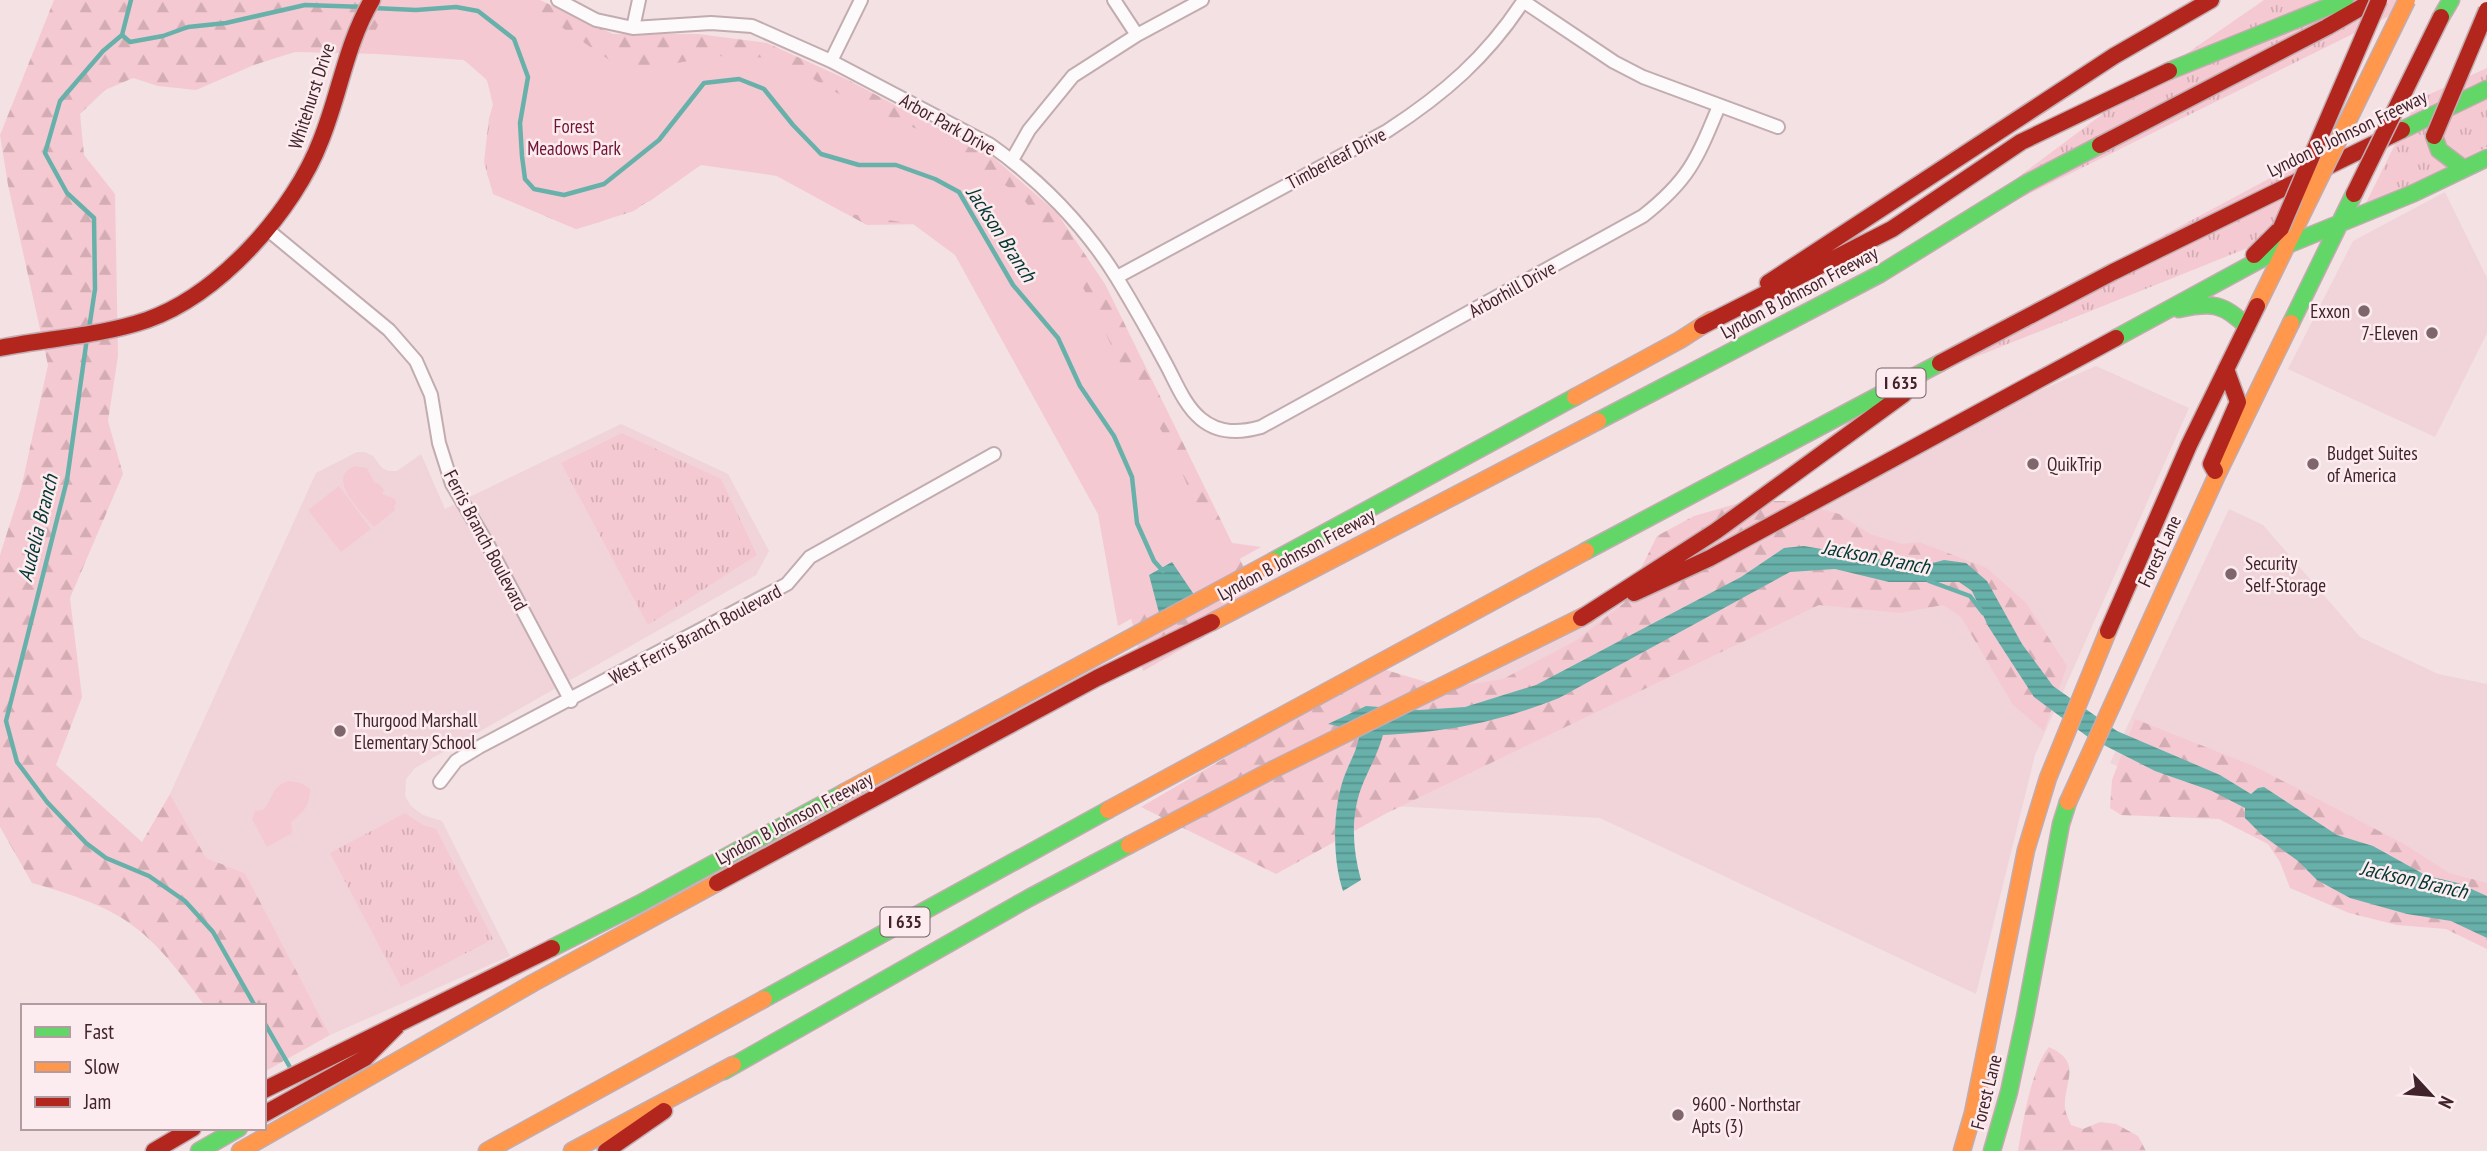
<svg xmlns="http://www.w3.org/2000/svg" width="2487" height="1151" font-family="'PT Sans Narrow',sans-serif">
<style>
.built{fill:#f0d4d9}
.grass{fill:url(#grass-tufts)}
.forest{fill:url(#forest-firs)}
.park{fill:#f5c9d1}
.water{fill:url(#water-rules)}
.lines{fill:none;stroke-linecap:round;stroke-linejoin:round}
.stream{stroke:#68b1ab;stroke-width:4.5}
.street-casing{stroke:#c2acb0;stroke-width:16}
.fast-casing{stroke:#c2acb0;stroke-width:19}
.slow-casing{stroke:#c2acb0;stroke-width:19}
.jam-casing{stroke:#c2acb0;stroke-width:19}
.street{stroke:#fdfafb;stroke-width:12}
.fast{stroke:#63d668;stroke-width:16}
.slow{stroke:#ff974d;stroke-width:16}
.jam{stroke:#b3261e;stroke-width:16}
.slow-bridge-casing{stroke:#c2acb0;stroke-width:19;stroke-linecap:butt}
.jam-bridge-casing{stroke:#c2acb0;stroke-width:19;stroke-linecap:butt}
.slow-bridge{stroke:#ff974d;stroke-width:16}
.jam-bridge{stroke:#b3261e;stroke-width:16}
.poi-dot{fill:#7f666c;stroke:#fdecef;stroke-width:2.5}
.labels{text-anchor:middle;stroke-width:5;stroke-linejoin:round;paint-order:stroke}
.shield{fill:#fdecef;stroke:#796066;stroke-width:2}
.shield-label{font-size:18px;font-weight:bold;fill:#41242b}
.street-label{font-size:19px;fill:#41242b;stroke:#fdecef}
.park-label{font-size:19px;fill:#711334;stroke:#fdecef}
.poi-label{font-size:19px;fill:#41242b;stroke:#fdecef;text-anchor:start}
.water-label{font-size:21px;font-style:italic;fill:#033732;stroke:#fdecef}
</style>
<defs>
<pattern id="grass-tufts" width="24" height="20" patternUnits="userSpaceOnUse" patternTransform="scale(1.75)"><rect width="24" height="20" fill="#f5c9d1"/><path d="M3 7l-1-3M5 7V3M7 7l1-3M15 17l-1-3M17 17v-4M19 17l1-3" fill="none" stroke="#d3acb4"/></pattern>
<pattern id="forest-firs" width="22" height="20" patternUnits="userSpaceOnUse" patternTransform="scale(1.75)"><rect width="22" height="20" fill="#f5c9d1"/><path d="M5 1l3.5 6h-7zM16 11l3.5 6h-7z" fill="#d3acb4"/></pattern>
<pattern id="water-rules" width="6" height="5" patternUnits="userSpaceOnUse" patternTransform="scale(1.75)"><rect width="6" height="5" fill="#68b1ab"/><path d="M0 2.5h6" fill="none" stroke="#57908b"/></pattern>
</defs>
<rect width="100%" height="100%" fill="#f3e1e4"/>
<path class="built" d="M2445,192L2487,278V333L2435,437L2288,369L2353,241Z
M2096,366L2189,408L2035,755L1976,994L1600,818L1224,796L1854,472Z
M621,424L728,474L769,551L756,575L415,768L406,779L405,796L411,806L423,815L442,821L510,956L330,1035L245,873L206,858L170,794L316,473L357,452H365L373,456L382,468L389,471H397L421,454L445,509Z
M2229,509L2263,525L2360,637L2438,674L2487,684V927L2110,763Z"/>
<path class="grass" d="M2264,0H2400L2393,14L1930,243L2144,83Z
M2487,68V147L2363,209L2417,100Z
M2328,147L2290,231L1821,419Z
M622,433L721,479L757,555L648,625L561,463Z
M405,813L423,825L436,829L493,939L401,987L330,853Z"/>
<path class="forest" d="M54,0H540L613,34H698L767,43L848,80L994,158L1057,213L1105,284L1262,604L1143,671L1114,542L947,239L931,224L867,225L746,159L719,151L634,211L576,229L493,194L484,162L489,118L496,95L482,73L464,60L422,55L295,52L254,65L196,90L158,86L133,78L105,90L80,114L84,155L115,194L118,356L108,421L123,474L70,598L82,697L56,765L142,842L170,794L206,858L245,873L330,1035L264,1072V1006H205C184,978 160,945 132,925C106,905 64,892 32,883L0,827V555L21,489L48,365L8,185L0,135Z
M1746,501H1792L1839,514L1870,534L1902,544L1919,542L1987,568L2026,603L2067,666L2044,731L2013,705L1961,617L1943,605L1900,613L1819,605L1387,813L1276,874L1141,807L1379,668L1447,688L1503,679L1577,640L1624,603L1657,536L1694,516Z
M2135,719L2256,767L2404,844L2449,873L2487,883V949L2446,929L2397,925L2349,913L2290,888L2280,862L2268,844L2219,819L2121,815L2110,808L2112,780Z
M2049,1047C2084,1063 2063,1081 2065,1109C2066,1114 2069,1120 2071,1125L2083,1129L2100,1122L2116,1124L2138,1136L2146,1151H2018C2023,1122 2031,1069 2049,1047Z"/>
<path class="park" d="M391,0H522L627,72L716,56L777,58L846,98L942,140L1022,197L1075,271L1118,359L1170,445L1211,540L1261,547L1118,626L1098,514L955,255L913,224L845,213L777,176L701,165L650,201L600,222L576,229L504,198L487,175V139L493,105L487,80L464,60L378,54L366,49Z
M355,466L367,468L374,482L379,484L384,490L382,494L395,499L396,503L394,507L395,510L374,527C362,512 324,478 355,466Z
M339,486L371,529L341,552L308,510Z
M288,781L301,783L310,789C310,807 303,812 291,822L292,833L267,847L252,819L255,811L263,810C274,798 270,788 288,781Z"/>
<path class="water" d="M1804,546L1921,566L1944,560L1966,563L1987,581L2022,644L2053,686L2117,731L2220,775L2251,794L2258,788L2264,787L2337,835L2373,846L2427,876L2458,883L2487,896V938L2451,921L2407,914L2350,898L2317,880L2298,861L2262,835L2245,818V808L2212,791L2155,771L2088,737L2034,697L1988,626L1972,591L1959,582H1889L1835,569L1790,572L1559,698C1498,722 1449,732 1383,735C1378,753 1371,765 1364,781C1350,813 1352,847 1361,880L1343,891C1332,859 1332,805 1346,772C1353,755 1357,751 1360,731L1328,724L1366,706L1419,710L1465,707L1536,685L1741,577L1784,548Z
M1172,562L1201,605L1163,628L1149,575Z"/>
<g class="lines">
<path class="stream" d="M131,0L122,35L130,42L163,36L188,27L226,23L305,5L365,7
M373,8L416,10L456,7L478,11L514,39L528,77L520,123L522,156L525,179L534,189L564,195L604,184L659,140L704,83L739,79L764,89L793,125L821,154L859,165H896L935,179L959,192L1013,285L1058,338L1080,386L1114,436L1132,477L1137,523L1154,561L1163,571
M89,329L95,289L94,218L67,193L45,153L60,101L103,51L122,35
M87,338L67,480L6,721L17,762L47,802L86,843L106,858L149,876L185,901L213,932L255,1006
M1929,581L1970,596L1983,613
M264,1022L291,1069"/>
<g class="street-casing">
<path id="street" d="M558,0L596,20L633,28L711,23L752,26L831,61L989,144C1039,179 1085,226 1117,278C1134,306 1151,336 1167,366C1176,383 1185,406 1201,419C1219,434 1240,433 1261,427L1643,216C1689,180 1697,159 1719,106
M1114,0L1137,35
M1523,1L1614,62L1643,77L1778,127
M633,28L639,0
M831,61L861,0
M1012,160L1029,130L1073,76L1137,35L1202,0
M268,230L389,330L416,361L431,395L439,443L452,484L487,543L571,701
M1117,277L1387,131C1444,94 1487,57 1524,0
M440,782L456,761L479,747L787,584L810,557L994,454"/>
</g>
<g class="fast-casing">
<path id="fast" d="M2441,17L2451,0
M2169,71L2345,0
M2402,130L2487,89
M2434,136L2439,150L2464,169
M2179,309C2211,302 2224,303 2247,327
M2291,323L2354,194
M2116,338L2287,245L2414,193L2487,158
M1598,421L1880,274L2027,183L2100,145
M1586,551L1940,363
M1273,561L1575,397
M552,948L639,904L843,793
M764,999L1108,810
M724,1071L1029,898L1129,845
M199,1151L239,1128
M1992,1151L2009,1092L2025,1017L2061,824L2068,802"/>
</g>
<g class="slow-casing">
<path id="slow" d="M2257,306L2310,198
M1575,397L1680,340L1711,320
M1212,622L1598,421
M843,793L1273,561
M2068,802L2217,475L2291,323
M1108,810L1586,551
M1129,845L1274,769L1588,614
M240,1151L533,983L717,883
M487,1151L764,999
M572,1151L733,1065
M1962,1151L1973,1113L2026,850L2048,778L2108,631"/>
</g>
<g class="jam-casing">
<path id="jam" d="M2100,145L2327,27L2374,0
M2254,255L2281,228
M1768,283L2114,56L2211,0
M1702,326L1892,229L2021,142L2169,71
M0,348C49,338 100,336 147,320C220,294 294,211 321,140C340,93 346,44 372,0
M1940,363L2113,272L2402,130
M2215,471L2211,464L2238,402L2226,369
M1634,593L1710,558L2116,338
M1581,618L1716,531L1904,394
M2108,631L2189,445L2257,306
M717,883L1097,678L1212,622
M264,1090L552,948
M264,1114L365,1058L397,1026
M154,1151L193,1128
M606,1151L664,1111"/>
</g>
<use href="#street" class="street"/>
<use href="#fast" class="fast"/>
<use href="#slow" class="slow"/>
<use href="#jam" class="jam"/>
<g class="slow-bridge-casing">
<path id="slow-bridge" d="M2310,198L2407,0"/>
</g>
<g class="jam-bridge-casing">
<path id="jam-bridge" d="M2434,136L2487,10
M2354,194L2441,17
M2281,228L2379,0"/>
</g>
<use href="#slow-bridge" class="slow-bridge"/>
<use href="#jam-bridge" class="jam-bridge"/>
</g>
<g class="poi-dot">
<circle cx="2364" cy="311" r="7"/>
<circle cx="2432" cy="333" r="7"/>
<circle cx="2033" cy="464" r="7"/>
<circle cx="2313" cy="464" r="7"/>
<circle cx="2231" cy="574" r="7"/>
<circle cx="340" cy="731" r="7"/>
<circle cx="1678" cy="1115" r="7"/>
</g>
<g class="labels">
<g class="shield">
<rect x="1876.5" y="368.5" width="49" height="29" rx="5"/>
<rect x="880.5" y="907.5" width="49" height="29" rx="5"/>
</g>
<g class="shield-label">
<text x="1901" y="389">I 635</text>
<text x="905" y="928">I 635</text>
</g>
<g class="street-label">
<text transform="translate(311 96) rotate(-72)" y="7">Whitehurst Drive</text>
<text transform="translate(948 124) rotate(29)" y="7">Arbor Park Drive</text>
<text transform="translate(2347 133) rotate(-26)" y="7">Lyndon B Johnson Freeway</text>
<text transform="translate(1336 158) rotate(-28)" y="7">Timberleaf Drive</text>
<text transform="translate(1512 289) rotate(-29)" y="7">Arborhill Drive</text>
<text transform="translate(1799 292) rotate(-28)" y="7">Lyndon B Johnson Freeway</text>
<text transform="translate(486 540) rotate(62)" y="7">Ferris Branch Boulevard</text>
<text transform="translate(2159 551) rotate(-65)" y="7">Forest Lane</text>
<text transform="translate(1296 554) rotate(-28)" y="7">Lyndon B Johnson Freeway</text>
<text transform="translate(695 634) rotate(-28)" y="7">West Ferris Branch Boulevard</text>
<text transform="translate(794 818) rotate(-28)" y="7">Lyndon B Johnson Freeway</text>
<text transform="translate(1986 1092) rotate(-76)" y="7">Forest Lane</text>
</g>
<g class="park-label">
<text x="574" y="133">Forest<tspan x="574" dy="22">Meadows Park</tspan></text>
</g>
<g class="poi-label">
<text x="2350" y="318" text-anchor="end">Exxon</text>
<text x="2418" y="340" text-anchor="end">7-Eleven</text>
<text x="2327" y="460">Budget Suites<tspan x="2327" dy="22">of America</tspan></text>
<text x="2047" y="471">QuikTrip</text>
<text x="2245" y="570">Security<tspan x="2245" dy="22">Self-Storage</tspan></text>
<text x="354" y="727">Thurgood Marshall<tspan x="354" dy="22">Elementary School</tspan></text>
<text x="1692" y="1111">9600 - Northstar<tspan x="1692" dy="22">Apts (3)</tspan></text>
</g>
<g class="water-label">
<text transform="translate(1001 234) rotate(57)" y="7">Jackson Branch</text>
<text transform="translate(38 528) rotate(-76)" y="7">Audelia Branch</text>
<text transform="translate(1876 557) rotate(11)" y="7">Jackson Branch</text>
<text transform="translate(2414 880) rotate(13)" y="7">Jackson Branch</text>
</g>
</g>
<rect x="21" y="1004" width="245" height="126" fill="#fdecef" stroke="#b29ca1" stroke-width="2"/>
<rect x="35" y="1027" width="35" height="10" fill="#63d668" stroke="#b29ca1" stroke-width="2"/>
<text x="84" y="1039" font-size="21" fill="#41242b">Fast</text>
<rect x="35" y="1062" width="35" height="10" fill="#ff974d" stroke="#b29ca1" stroke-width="2"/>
<text x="84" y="1074" font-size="21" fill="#41242b">Slow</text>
<rect x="35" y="1097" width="35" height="10" fill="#b3261e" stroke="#b29ca1" stroke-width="2"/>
<text x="84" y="1109" font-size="21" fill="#41242b">Jam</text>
<g transform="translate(2431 1095) rotate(116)" stroke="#fdecef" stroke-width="5" paint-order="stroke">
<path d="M0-5L12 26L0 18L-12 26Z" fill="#41242b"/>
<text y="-10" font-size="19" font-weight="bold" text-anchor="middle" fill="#41242b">N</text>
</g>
</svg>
